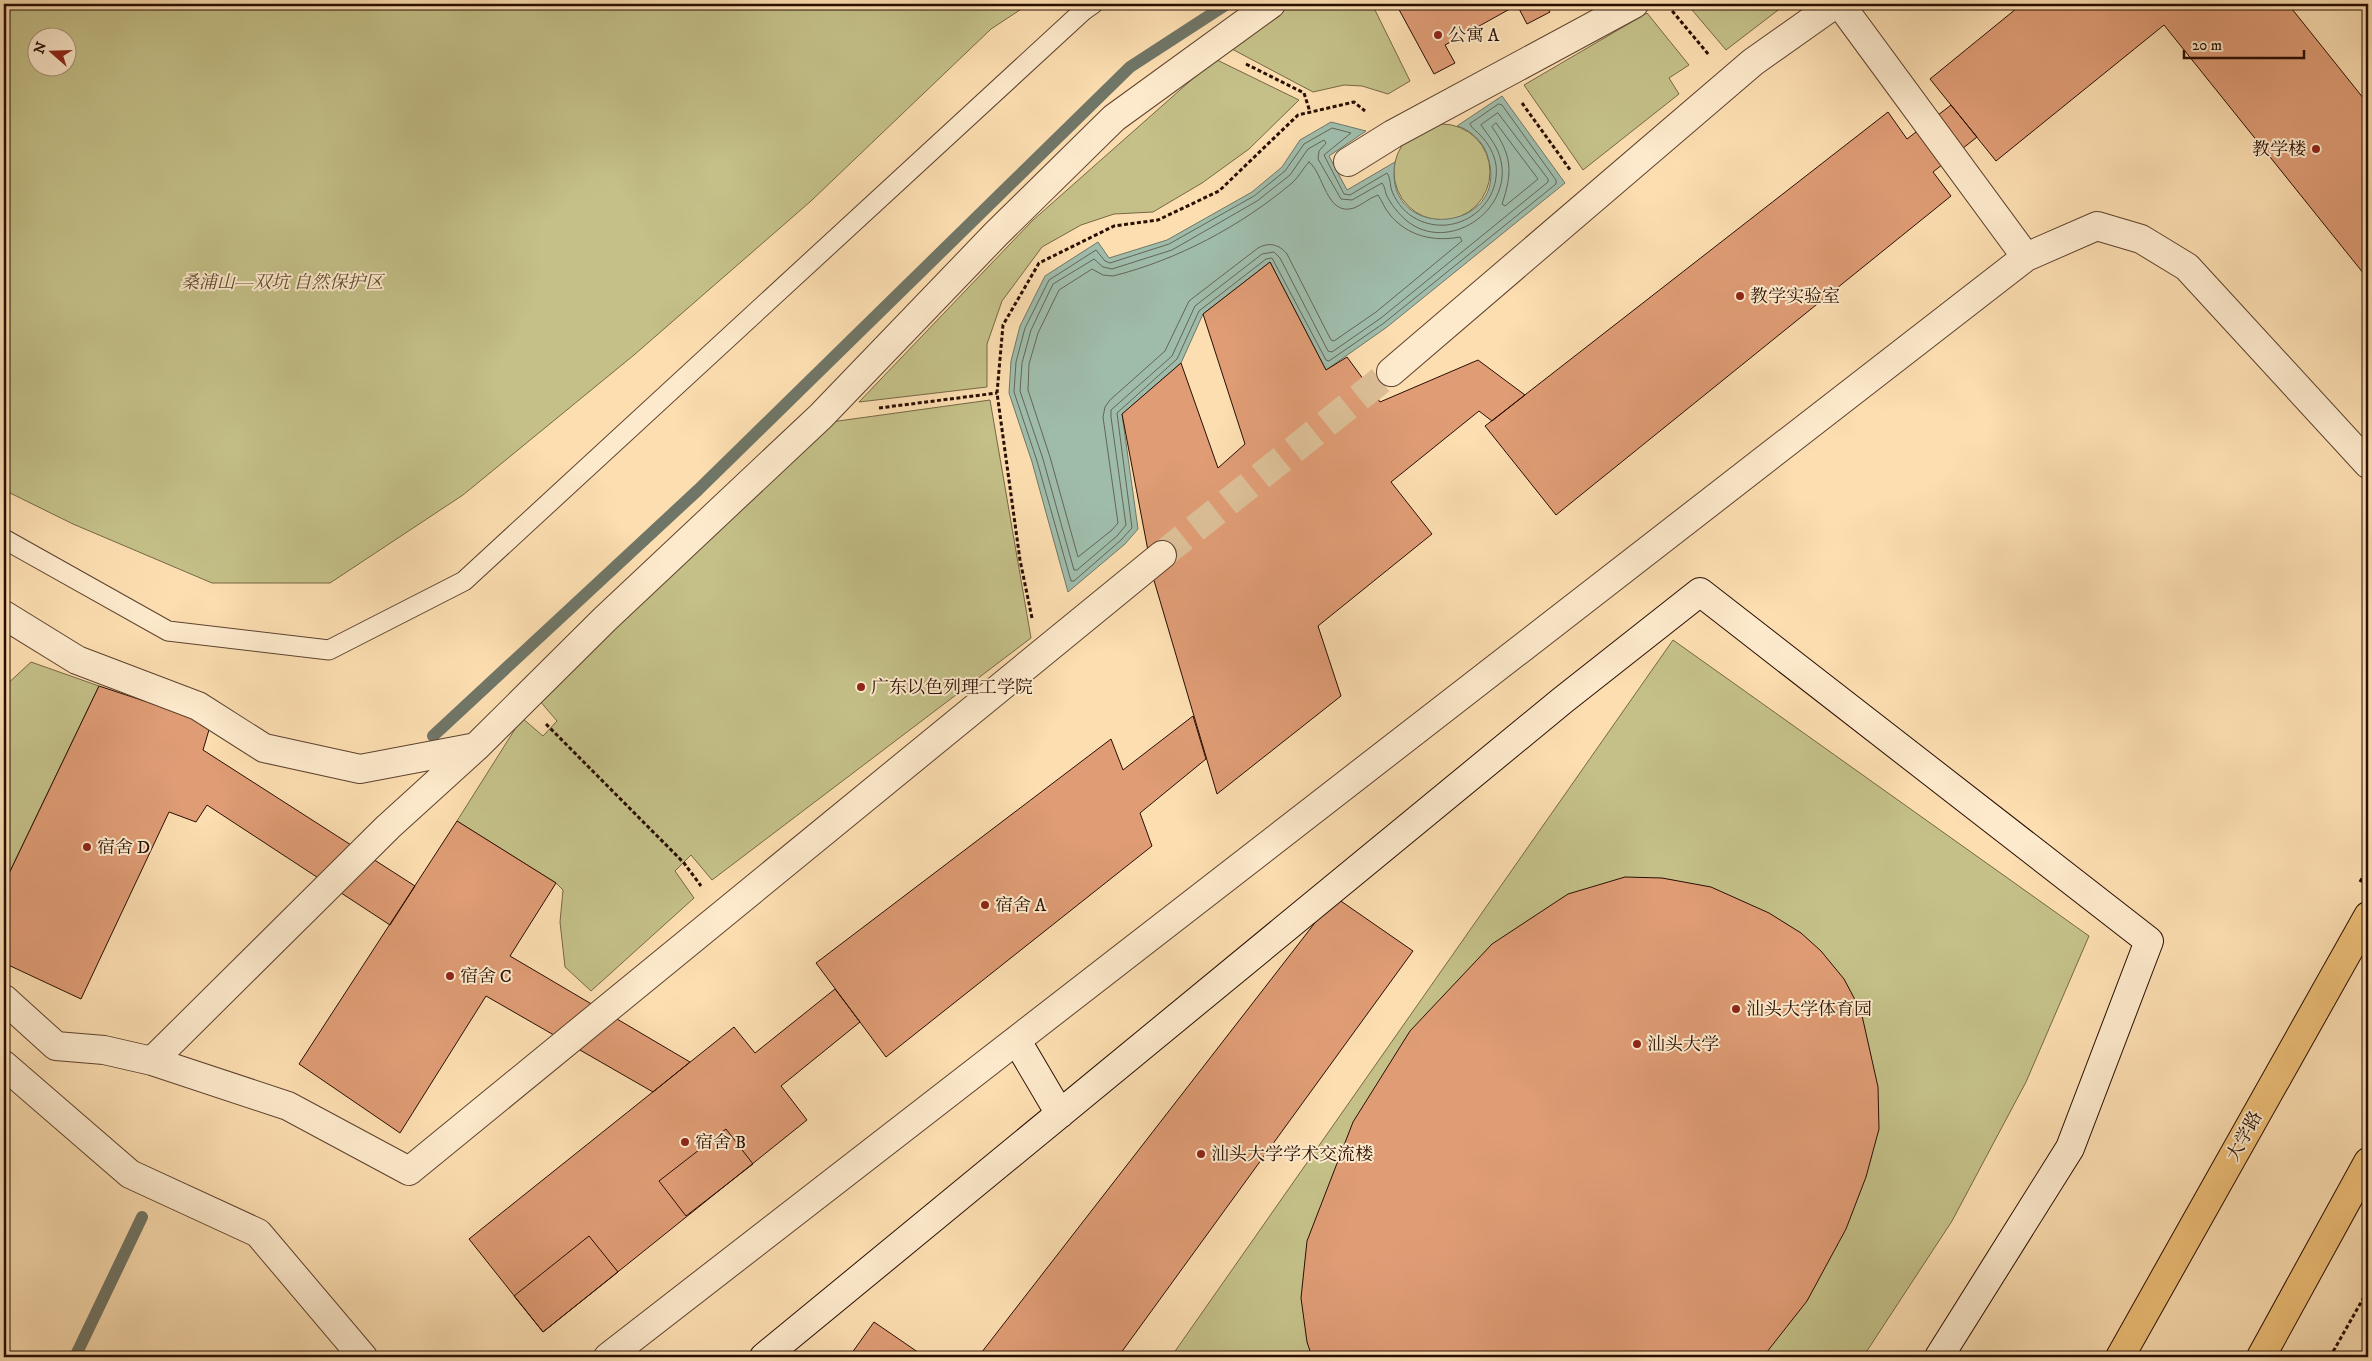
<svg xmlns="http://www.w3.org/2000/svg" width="2372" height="1361" font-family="'IM FELL DW Pica','Noto Serif SC',serif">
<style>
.green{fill:#c4c088;stroke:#766745;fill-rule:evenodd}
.water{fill:#9fbcab;stroke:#707667}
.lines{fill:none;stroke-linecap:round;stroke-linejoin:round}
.shore{stroke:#646556;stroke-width:1}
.stream{stroke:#707667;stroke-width:12}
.building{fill:#df9c75;stroke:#290e02}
.street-tunnel{stroke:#dcbf97;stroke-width:28;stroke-dasharray:28 14;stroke-linecap:butt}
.lane-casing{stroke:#5e422e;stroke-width:21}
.street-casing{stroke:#5e422e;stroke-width:30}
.secondary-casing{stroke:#290e02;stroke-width:30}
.highway-casing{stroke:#290e02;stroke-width:30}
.path{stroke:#290e02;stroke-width:3;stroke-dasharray:4 2.5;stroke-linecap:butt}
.lane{stroke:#fdeacc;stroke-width:19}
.street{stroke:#fdeacc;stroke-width:28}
.secondary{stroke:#fdeacc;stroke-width:28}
.highway{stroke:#eebf78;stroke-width:28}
.poi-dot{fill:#8f2418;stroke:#fdeacc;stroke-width:2}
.labels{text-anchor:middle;stroke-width:4;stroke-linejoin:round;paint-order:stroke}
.poi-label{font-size:18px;fill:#290e02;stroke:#fdeacc;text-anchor:start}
.park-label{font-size:18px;font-style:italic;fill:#5f4c31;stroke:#fdeacc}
.street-label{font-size:18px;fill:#290e02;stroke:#fdeacc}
</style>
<rect width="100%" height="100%" fill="#fcdeb1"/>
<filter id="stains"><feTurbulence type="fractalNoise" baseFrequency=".004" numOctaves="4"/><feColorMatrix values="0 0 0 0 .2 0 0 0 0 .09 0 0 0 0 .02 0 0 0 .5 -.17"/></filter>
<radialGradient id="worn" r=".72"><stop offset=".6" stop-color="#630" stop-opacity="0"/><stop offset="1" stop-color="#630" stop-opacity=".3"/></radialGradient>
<path class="green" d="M4,4H1029L991,29L811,201L634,355L463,495L330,583H212L73,524L4,490ZM38,38H68V68H38Z
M1291,4H1372L1410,81L1388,94L1362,86L1344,85L1313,92L1230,48Z
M1687,4H1786L1726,50Z
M1647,13L1689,65L1669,78L1679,94L1583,170L1524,85Z
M1215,59L1299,100L1249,149L1202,183L1153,212L1114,214L1081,225L1042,247L1002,301L987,344V387L859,402L1032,221Z
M1394 172a48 48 0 1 1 96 0a48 48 0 1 1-96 0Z
M990,400L1031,638L712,880L691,855L675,871L694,898L591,991L565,967L560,922L563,890L556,883L457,821L522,718L543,736L557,721L539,700L831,422Z
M1673,640L2089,936L2026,1082L1952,1221L1863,1357H1171Z
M31,662L99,686L9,873L4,869V687Z"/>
<path class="water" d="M1502,96L1565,183L1387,327L1326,370L1270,262L1203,314L1181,363L1122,414L1138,529L1125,544L1068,592L1032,462L1009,393L1011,361L1020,326L1045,276L1098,242L1109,258L1167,240L1252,192L1282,167L1300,140L1331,122L1366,131L1329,156L1347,190L1395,162C1381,245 1515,234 1487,154C1483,142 1470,129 1457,126Z"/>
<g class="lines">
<path class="shore" d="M1499,104L1502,105L1556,180V184L1384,323L1329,361L1326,360L1272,258L1266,259L1199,311L1177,359L1117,413L1132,528L1121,540L1074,581H1071L1037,461L1014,392L1016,362L1025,328L1049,280L1096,250L1105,261L1110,263L1169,244L1254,196L1285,171L1304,144L1332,128L1351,133L1324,155L1344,194L1350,195L1387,173C1390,177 1390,182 1391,188C1394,199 1403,211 1413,217C1452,241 1501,209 1496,165C1494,153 1488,143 1480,135C1477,131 1472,129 1470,124Z
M1498,113L1548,179V182L1381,318L1332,352L1328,351L1280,258L1274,252L1262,254L1195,306L1172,356L1111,410V417L1126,525L1117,536L1077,570H1074L1043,459L1020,391L1022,363L1031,330L1053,284L1094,259L1103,267L1112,269L1172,250L1257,201L1290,175L1308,149L1324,140L1326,143L1319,151L1318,159L1341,199L1352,200L1382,183C1385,187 1385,190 1386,194C1391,205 1398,213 1407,221C1448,254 1512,211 1501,161C1498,146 1489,137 1481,125Z
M1496,123L1538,179L1505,206L1502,204C1513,172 1512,155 1492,127Z
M1309,162C1324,173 1326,217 1354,208C1362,205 1369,198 1378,195C1382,201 1385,209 1390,215C1408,236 1433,242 1460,237L1462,241L1376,312L1334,341L1331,340L1287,254C1279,244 1269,242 1258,248L1189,301L1165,351L1110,400L1105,407L1103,417L1118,523L1112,530L1078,557L1050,457L1028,390L1029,364L1038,333L1059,290L1092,269L1103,275L1113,276C1177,260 1241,226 1292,183C1299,177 1303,168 1309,162Z"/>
<path class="stream" d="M433,736L698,490L1130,67L1227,4
M75,1357L142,1217"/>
</g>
<path class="building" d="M1396,4H1545L1550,12L1527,24L1517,5L1445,45L1455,63L1434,74Z
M2022,4H2288L2368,104V279L2164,25L1996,161L1930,79Z
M1951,105L1977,137L1933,172L1951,196L1556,515L1485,426L1888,112L1907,139Z
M1270,262L1326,370L1347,357L1380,402L1478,360L1525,395L1492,421L1479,411L1391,482L1432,534L1318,626L1341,696L1217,794L1153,577L1122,414L1181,363L1218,468L1245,444L1203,314Z
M99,686L211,723L203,750L415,886L390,925L207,805L196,822L169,812L81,999L4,963V884Z
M1193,716L1206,759L1140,813L1152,846L886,1057L816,963L1111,739L1123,770Z
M457,821L556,883L510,956L690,1062L653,1092L486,996L400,1133L299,1064Z
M4,869L9,873L4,884Z
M1625,877L1662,878L1711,887L1769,913L1801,933L1821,951L1844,979L1861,1011L1878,1087L1879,1129L1866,1177L1846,1229L1807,1301L1763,1357H1312L1307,1342L1301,1298L1307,1241L1353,1122L1410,1031L1492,944L1568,894Z
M1335,897L1413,951L1118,1357H978Z
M835,989L860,1022L781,1086L807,1120L543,1332L469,1239L734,1027L755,1053Z
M726,1129L753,1164L686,1216L659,1181Z
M589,1236L618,1272L543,1332L514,1296Z
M874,1322L925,1357H849Z"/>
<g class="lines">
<path class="street-tunnel" d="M1162,555L1391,372"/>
<g class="lane-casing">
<path id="lane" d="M4,539L168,631L329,650L464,581L1083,11L1093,4"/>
</g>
<g class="street-casing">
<path id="street" d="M1840,4L2026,257
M1348,162L1393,134L1634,4
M1391,372L1753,62L1835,4
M4,615L77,660L198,706L264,748L360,769L476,747
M4,999L56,1046L104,1050L152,1061L388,827L476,747L605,619L821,416L996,234L1114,118L1271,4
M152,1061L288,1106L409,1171L1162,555
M4,1065L130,1174L258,1233L363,1357
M608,1357L2026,257L2097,226L2141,239L2187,267L2368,464"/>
</g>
<g class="secondary-casing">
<path id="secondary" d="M1017,1041L1060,1114
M764,1357L1563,700L1700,592L2149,941L2070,1148L1939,1357"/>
</g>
<g class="highway-casing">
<path id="highway" d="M2120,1357L2368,916
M2261,1357L2368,1162"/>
</g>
<path class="path" d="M1668,6L1709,55
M1246,64L1304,93L1310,112
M1522,103L1571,171
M879,408L997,393
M1032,618L1020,560L997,393L1003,325L1039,263L1114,226L1158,220L1219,191L1298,115L1354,102L1365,111
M546,724L684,863L701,886
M2360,882L2368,867
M2330,1357L2368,1290"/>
<use href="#lane" class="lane"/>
<use href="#street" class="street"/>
<use href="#secondary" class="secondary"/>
<use href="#highway" class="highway"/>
</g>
<g class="poi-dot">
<circle cx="1438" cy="35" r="5"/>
<circle cx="2316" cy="149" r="5"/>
<circle cx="1740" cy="296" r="5"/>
<circle cx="861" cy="687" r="5"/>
<circle cx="87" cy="847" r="5"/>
<circle cx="985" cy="905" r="5"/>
<circle cx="450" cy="976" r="5"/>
<circle cx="1736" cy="1009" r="5"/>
<circle cx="1637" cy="1044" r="5"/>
<circle cx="685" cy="1142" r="5"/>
<circle cx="1201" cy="1154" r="5"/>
</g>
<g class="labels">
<g class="poi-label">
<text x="1448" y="41">公寓 A</text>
<text x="2306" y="155" text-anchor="end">教学楼</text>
<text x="1750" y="302">教学实验室</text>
<text x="871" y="693">广东以色列理工学院</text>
<text x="97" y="853">宿舍 D</text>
<text x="995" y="911">宿舍 A</text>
<text x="460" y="982">宿舍 C</text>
<text x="1746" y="1015">汕头大学体育园</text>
<text x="1647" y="1050">汕头大学</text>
<text x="695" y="1148">宿舍 B</text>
<text x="1211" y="1160">汕头大学学术交流楼</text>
</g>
<g class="park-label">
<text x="282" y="288">桑浦山—双坑 自然保护区</text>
</g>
<g class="street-label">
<text transform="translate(2244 1136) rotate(-61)" y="6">大学路</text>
</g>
</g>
<rect width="2372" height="1361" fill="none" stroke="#fcdeb1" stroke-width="20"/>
<rect x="5" y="5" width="2362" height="1351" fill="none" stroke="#290e02" stroke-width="2.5"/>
<rect x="10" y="10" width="2352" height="1341" fill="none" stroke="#290e02"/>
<g transform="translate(52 52) rotate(290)"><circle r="24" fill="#fdeacc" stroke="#a8927b"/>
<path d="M0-4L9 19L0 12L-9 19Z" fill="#8f2418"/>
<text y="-8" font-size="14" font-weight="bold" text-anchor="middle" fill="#290e02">N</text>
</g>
<path d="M2184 50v8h120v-8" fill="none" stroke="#290e02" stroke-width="2.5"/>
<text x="2192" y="50" font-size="15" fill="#290e02" stroke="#fdeacc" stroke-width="4" paint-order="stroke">20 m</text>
<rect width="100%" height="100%" filter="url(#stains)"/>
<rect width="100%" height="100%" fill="url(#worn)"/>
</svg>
